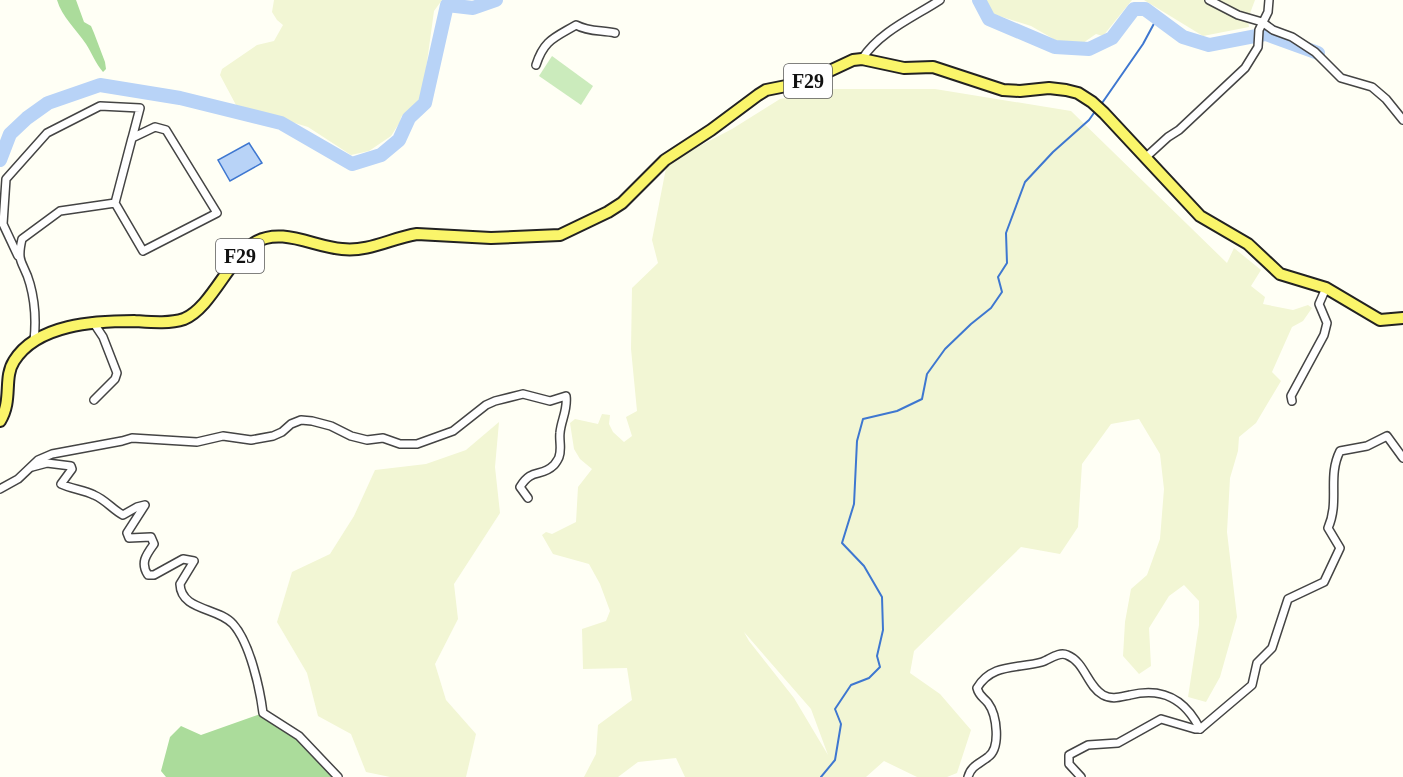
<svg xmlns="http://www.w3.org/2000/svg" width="1403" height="777" font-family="Georgia,serif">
<rect width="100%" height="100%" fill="#fffff5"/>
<g fill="#f2f6d4" fill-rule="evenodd">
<path d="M 274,0 L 442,0 L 434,11 L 423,91 L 418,101 L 401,117 L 400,122 L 391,136 L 369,151 L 351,155 L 308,127 L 236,105 L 220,75 L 222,69 L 257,45 L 274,41 L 283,25 L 277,20 L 272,12 Z"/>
<path d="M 984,0 L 1132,0 L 1103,36 L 1096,34 L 1083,43 L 1059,42 L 1031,26 L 990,13 Z"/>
<path d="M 1144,0 L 1208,0 L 1248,21 L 1249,27 L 1203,36 Z"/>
<path d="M 1215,0 L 1255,0 L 1249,16 Z"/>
<path d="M 835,89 L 935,89 L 1071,111 L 1227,263 L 1234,248 L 1261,270 L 1251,286 L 1265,297 L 1263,304 L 1293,310 L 1308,305 L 1312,308 L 1303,321 L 1292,327 L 1272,372 L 1281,381 L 1256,423 L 1239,437 L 1238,451 L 1230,478 L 1227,532 L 1237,617 L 1220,677 L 1206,702 L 1188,697 L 1199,625 L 1199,601 L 1184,585 L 1169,596 L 1149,628 L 1151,666 L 1139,674 L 1123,656 L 1125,622 L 1131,589 L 1147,575 L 1160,539 L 1164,489 L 1160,454 L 1139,419 L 1111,424 L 1082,464 L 1078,527 L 1060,554 L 1021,547 L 914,651 L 910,673 L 940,694 L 971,730 L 957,773 L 947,777 L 917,777 L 884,761 L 866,777 L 685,777 L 676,758 L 638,762 L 618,777 L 584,777 L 596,754 L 598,725 L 632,700 L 627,668 L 583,669 L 582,629 L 606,621 L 610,611 L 600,584 L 589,564 L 553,554 L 542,535 L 546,532 L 552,534 L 576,522 L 578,487 L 592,469 L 580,459 L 574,449 L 570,423 L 575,419 L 598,424 L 602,414 L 610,415 L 609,424 L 613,432 L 624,442 L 632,436 L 626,417 L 637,411 L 631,349 L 632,288 L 658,263 L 652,240 L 667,163 L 732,129 L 780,99 ZM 744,632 L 811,709 L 828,755 L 794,698 L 749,641 Z"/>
<path d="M 499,422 L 495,467 L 500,513 L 454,584 L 458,619 L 435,664 L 446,700 L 476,734 L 466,777 L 390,777 L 366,772 L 351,734 L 318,716 L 307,673 L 277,622 L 292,572 L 330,554 L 354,516 L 375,470 L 426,464 L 466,450 Z"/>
</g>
<path fill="#cbebbc" d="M 552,56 L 593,86 L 581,105 L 539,76 Z"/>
<g fill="#abdc9b">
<path d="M 57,0 L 76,0 L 84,22 L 91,26 L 94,33 L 105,62 L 106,69 L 103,72 C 95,63 92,53 86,44 C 76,29 62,17 57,0 Z"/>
<path d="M 263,713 L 299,736 L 338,777 L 166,777 L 161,771 L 170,737 L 181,726 L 201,735 Z"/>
</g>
<path fill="#b8d3f7" stroke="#3e77d0" stroke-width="1.5" d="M 249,143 L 262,163 L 230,181 L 218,160 Z"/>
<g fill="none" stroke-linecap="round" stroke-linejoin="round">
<g stroke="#3e77d0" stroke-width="2">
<path d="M 1100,106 L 1143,44 L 1157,18"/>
<path d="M 821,777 L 835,760 L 841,724 L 835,709 L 851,685 L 869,678 L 880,667 L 877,656 L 883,630 L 882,597 L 864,566 L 842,543 L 854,504 L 857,441 L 863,419 L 897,411 L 922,399 L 927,374 L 945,349 L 971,324 L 991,308 L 1002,292 L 998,277 L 1007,263 L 1006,233 L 1025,182 L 1053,152 L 1089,120 L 1096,110"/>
</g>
<g stroke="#b8d3f7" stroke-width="14">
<path d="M 979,0 L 989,19 L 1055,47 L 1089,49 L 1112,38 L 1134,9 L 1145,9 L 1183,37 L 1209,45 L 1266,34 L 1318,53"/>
<path d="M 0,160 L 10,134 L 27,118 L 48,103 L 100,85 L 180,98 L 281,123 L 352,164 L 381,155 L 399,140 L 409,118 L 425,103 L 447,5 L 473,8 L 496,0"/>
</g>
<defs>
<g id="street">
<path d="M 1209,0 L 1238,15 L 1262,22 L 1273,30 L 1292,37 L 1315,52 L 1341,78 L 1372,87 L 1386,99 L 1403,120"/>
<path d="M 862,59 C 879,32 914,17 940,0"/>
<path d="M 536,65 C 544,40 554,38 576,25 C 589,32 601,30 615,33"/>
<path d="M 1145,158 L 1168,137 L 1179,130 L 1245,68 L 1258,47 L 1259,30 L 1268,12 L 1269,0"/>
<path d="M 18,256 L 3,224 L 6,179 L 47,133 L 100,106 L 140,108 L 115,203 L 132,138 L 155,127 L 166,130 L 217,213 L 143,251 L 115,203 L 60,211 L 22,239 C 16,265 24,261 30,284 C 35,302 36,323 34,341"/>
<path d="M 93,322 L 103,337 L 117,373 L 115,379 L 94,400"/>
<path d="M 1292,401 L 1291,396 L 1324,335 L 1327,323 L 1319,304 L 1326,288"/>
<path d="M 32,467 L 47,463 L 71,466 L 72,469 L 61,484 C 72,489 84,490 94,495 C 106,500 113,510 123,515 L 137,507 L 145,505 L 127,533 L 129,538 L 151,537 L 154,544 C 146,555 140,563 148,575 L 154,575 L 183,559 L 194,561 L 180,584 C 181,611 218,607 233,624 C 250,643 260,689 263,713 L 299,736 L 338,777"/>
<path d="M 0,489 L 18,479 L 38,460 L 52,454 L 122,441 L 132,438 L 197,442 L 223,436 L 251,440 L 273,436 L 282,432 L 291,424 L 301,420 L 312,421 L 331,426 L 351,436 L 367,440 L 383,438 L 400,444 L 417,444 L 453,431 L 486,405 L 495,401 L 523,394 L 550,401 L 566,396 C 568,410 561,420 560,433 C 559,441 562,449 559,457 C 559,458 555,464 554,465 C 541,478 532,467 520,487 L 528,498"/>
<path d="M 968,777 C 971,766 979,764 988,757 C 1001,748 997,715 988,703 C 983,697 979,696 977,688 C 992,663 1017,669 1042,662 C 1049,660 1059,651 1067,655 C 1085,662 1087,686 1103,695 C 1112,700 1120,697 1130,695 C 1163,687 1185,699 1200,729"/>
<path d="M 1081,777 L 1069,764 L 1069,755 L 1088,745 L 1118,743 L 1161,719 L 1195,729 L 1200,729 L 1252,685 L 1257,663 L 1272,648 L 1288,599 L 1324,582 L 1340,548 L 1328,528 C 1340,501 1327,477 1340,451 L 1367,446 L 1387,436 L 1403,458"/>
</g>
<path id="primary" d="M 0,421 C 13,400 3,378 14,361 C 37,324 95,321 134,321 C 150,322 169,324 184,319 C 211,308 228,260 254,243 C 281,226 314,247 342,249 C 370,252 391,238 417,234 L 491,238 L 560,235 L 608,212 L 622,203 L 665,160 L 711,130 L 758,95 L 766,90 L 806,82 L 853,60 L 862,59 L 904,68 L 933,67 L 1003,90 L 1020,91 L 1049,88 L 1066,90 L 1078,93 L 1092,102 L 1104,113 L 1200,216 L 1248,244 L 1280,274 L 1326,288 L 1380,320 L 1403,318"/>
</defs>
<use href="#street" stroke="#444" stroke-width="10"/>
<use href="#primary" stroke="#222" stroke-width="14"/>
<use href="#street" stroke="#fff" stroke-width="7"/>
<use href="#primary" stroke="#faf56a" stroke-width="10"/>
</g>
<g text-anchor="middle" stroke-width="6" stroke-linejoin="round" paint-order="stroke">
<g fill="#fff" stroke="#585858" stroke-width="1.5">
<rect x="784" y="64" width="48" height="34" rx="4.5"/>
<rect x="216" y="239" width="48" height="34" rx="4.5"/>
</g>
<g font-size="20" font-weight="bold" fill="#111">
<text x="808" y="88">F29</text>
<text x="240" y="263">F29</text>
</g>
</g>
</svg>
